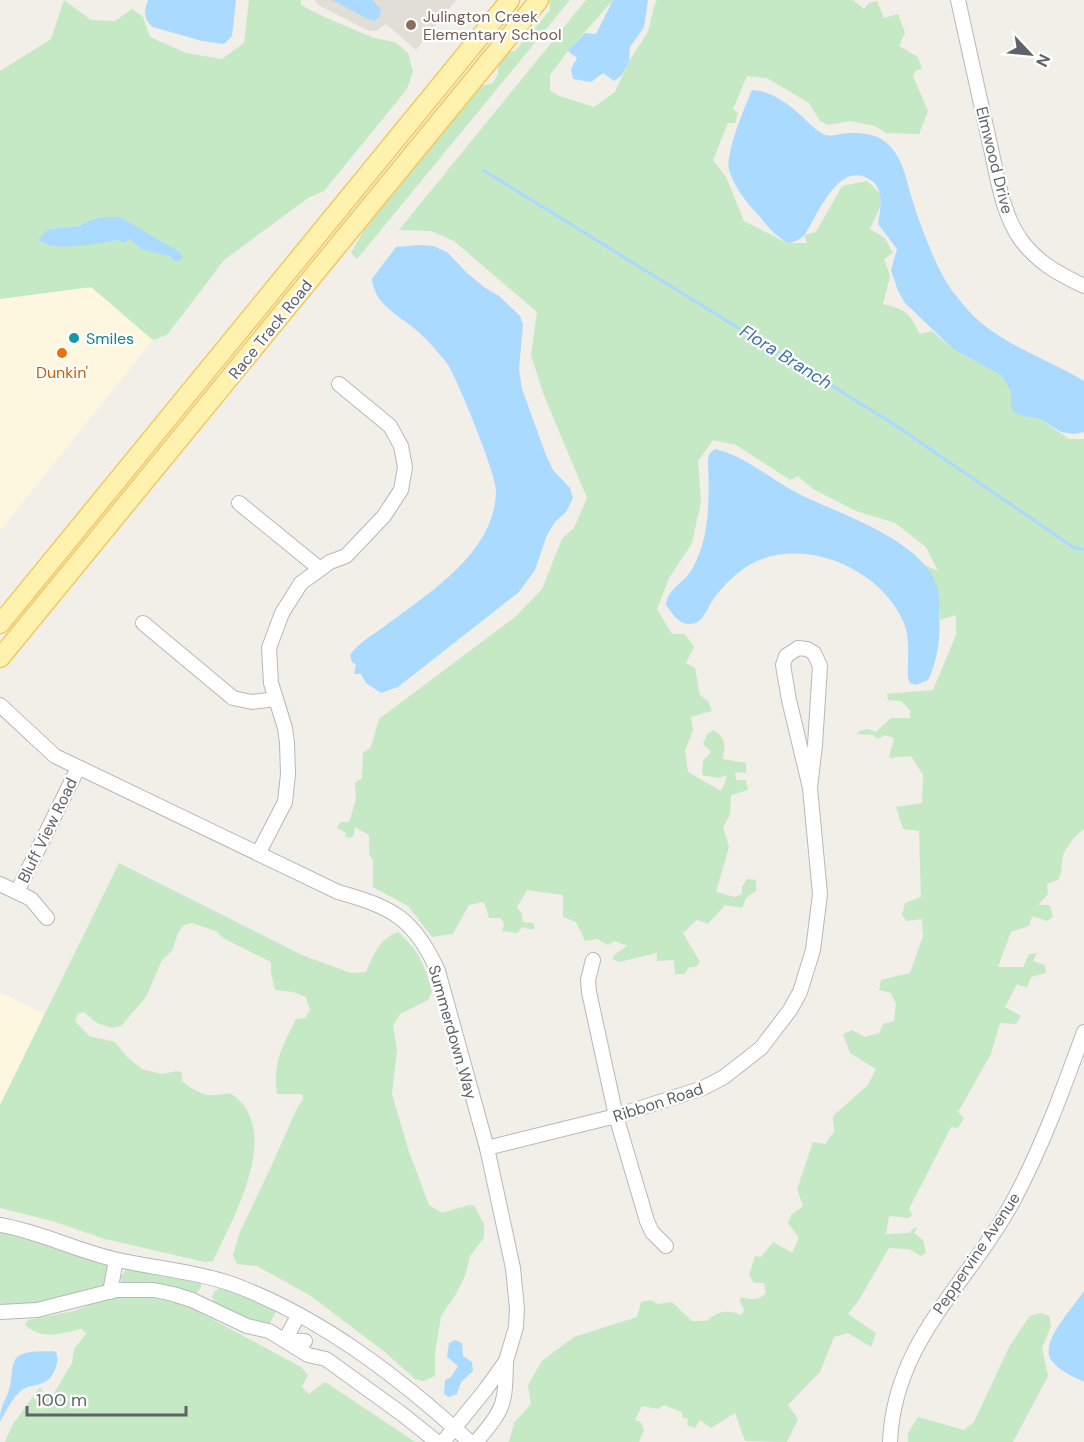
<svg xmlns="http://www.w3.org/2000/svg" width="1084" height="1442" font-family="'DM Sans',sans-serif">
<rect width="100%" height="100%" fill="#f1efe8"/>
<g fill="#fef7e0">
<path d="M 91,287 L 153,340 L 0,531 L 0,299 Z"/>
<path d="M 0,993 L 45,1014 L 0,1105 Z"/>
</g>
<path fill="#e1ded6" d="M 314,0 L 456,0 L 416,50 L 386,24 L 376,31 L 367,30 L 320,6 Z"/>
<g fill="#c5e8c5" fill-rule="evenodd">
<path d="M 64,0 L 91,20 L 115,21 L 132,9 L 143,17 L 150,37 L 186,53 L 222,59 L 244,43 L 249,0 L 301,0 L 301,5 L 322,16 L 374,38 L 395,42 L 408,53 L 413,71 L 407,89 L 324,191 L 308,198 L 224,260 L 167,335 L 153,340 L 91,287 L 0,299 L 0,71 L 51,39 ZM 80,226 L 141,230 L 166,245 L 175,261 L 170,256 L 142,250 L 130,239 L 60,246 L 41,243 L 48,229 Z"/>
<path d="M 549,0 L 570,0 L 357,259 L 351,253 L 377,208 L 478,87 L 493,83 L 498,74 L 498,62 L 506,53 L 515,51 L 550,10 Z"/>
<path d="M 586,0 L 613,0 L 568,51 L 550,75 L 550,90 L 559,96 L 594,107 L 615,92 L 629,61 L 648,32 L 655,3 L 657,0 L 853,0 L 864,9 L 869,3 L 877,1 L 884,18 L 898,14 L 905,33 L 899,46 L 918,57 L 922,69 L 916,70 L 913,76 L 928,111 L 919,134 L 886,133 L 875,126 L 850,121 L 828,125 L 820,121 L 809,103 L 767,78 L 747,76 L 733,109 L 738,113 L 735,123 L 728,123 L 713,160 L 726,177 L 744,221 L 783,241 L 790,243 L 807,243 L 804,235 L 816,232 L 842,186 L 867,181 L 880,193 L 881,205 L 870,229 L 885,238 L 893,253 L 884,259 L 890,276 L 883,304 C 909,311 908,312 920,334 L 932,331 L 953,349 L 1002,376 L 1011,392 L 1012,400 L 1023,416 L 1040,419 L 1069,439 L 1084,439 L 1084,829 C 1077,833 1065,848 1063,856 C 1061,865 1063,871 1058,880 L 1047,884 L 1048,894 L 1038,905 L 1050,905 L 1053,917 L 1047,921 L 1032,916 L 1029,926 L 1011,932 L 998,967 L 1023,967 L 1029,954 L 1037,953 L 1033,961 L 1045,965 L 1046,973 L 1031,977 L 1027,988 L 1017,984 L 1005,1007 L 1021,1016 L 1016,1024 L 1000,1023 L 991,1054 L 958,1112 L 964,1118 L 958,1128 L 951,1127 L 909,1209 L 912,1214 L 909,1218 L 889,1216 L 886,1234 L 908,1233 L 916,1227 L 917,1228 L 914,1233 L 923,1240 L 926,1253 L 921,1256 L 909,1249 L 889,1248 L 859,1300 L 848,1314 L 876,1333 L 871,1347 L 848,1333 L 834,1337 L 820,1372 L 788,1405 L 798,1419 L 787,1442 L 745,1441 L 735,1413 L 711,1428 L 700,1420 L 695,1428 L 687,1425 L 688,1419 L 682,1417 L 682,1412 L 664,1405 L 658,1409 L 642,1406 L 635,1420 L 641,1422 L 644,1430 L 639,1442 L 509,1442 L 514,1423 L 531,1404 L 528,1385 L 542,1361 L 574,1337 L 637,1317 L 641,1302 L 651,1300 L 658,1304 L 672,1302 L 692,1321 L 707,1321 C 717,1311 729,1309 741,1315 L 744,1310 L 740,1301 L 741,1297 C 750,1300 759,1301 766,1293 L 764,1283 L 754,1283 L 749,1275 L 755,1256 L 761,1257 L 773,1242 L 792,1253 L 799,1238 L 788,1223 L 791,1215 L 803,1206 L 797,1189 L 813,1142 L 825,1144 L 834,1132 L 833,1116 L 868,1085 L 876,1069 L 850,1053 L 843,1034 L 852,1030 L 865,1037 L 879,1033 L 883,1024 L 894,1021 L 896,1004 L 891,993 L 879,990 L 881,980 L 910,973 L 923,936 L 922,919 L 907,921 L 902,915 L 905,903 L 921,897 L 919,831 L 903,829 L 896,807 L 922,803 L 923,775 L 911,756 L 889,758 L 894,738 L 885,735 L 877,739 L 873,735 L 857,734 L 859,731 L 867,729 L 876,732 L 891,718 L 910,718 L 910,710 L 901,701 L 888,700 L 887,694 L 933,690 L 956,635 L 956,615 L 940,620 C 938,596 939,583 922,564 L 938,571 L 926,547 L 895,523 L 856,511 L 813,489 L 798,476 L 790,480 L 736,445 L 713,440 L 698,461 L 701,502 L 692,543 L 669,578 L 657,609 L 672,634 L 685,634 L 694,647 L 686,663 L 695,668 L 700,695 L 708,701 L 712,711 L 691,717 L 693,731 L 685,750 L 688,772 L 721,791 L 725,783 L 727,775 L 718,778 L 702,775 L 703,761 L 711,752 L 703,744 L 707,734 L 714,730 C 726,739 725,744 723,759 L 746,763 L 746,773 L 735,772 L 736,780 L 746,780 L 748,790 L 731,795 L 730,815 L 723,827 L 729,847 L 716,892 L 735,897 L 742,894 L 742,887 L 747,879 L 756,880 L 756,891 L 746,898 L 742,908 L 725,905 L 708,924 L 697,920 L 683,933 L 700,962 L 696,967 L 690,967 L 684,974 L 675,974 L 674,960 L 657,961 L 657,953 L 619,962 L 613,959 L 614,955 L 627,946 L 615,941 L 608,945 L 597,939 L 585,941 L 576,922 L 563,917 L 563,895 L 527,890 L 517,907 L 522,914 L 523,922 L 533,923 L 535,927 L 532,930 L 522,927 L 517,933 L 502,931 L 504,925 L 501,918 L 489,918 L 484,902 L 469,905 L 453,934 L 432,937 L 408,906 L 373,887 L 373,860 L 369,854 L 369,835 L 355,827 L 353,837 L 349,838 L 345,836 L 346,833 L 337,828 L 340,822 L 349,822 L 356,800 L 355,783 L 362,778 L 363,753 L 371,747 L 379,719 L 515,617 L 542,589 L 562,539 L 574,528 L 587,498 L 543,393 L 531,355 L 537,312 L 454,241 L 431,231 L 399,230 Z"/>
<path d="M 119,863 L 302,955 L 351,973 L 366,972 C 373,956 380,938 398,932 C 420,952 424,964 432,991 L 428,1000 L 400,1014 L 393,1026 L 397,1050 L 392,1094 L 409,1152 L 429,1205 L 442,1213 L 469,1205 L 474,1206 L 484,1224 L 484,1238 L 470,1256 L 465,1276 L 456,1294 L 441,1316 L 435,1353 L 435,1376 L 423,1381 L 415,1379 L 386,1353 L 311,1296 L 257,1266 L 237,1264 L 233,1255 L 240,1232 L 270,1169 L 298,1106 L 303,1100 L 302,1094 L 277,1094 C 273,1060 282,1048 296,1019 L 305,1018 L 310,1010 L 306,997 L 293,992 L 275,990 L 271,973 L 271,962 L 223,938 L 216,931 L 192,923 L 184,925 L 178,933 L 172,951 L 162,960 L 146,997 L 121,1026 L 112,1028 L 97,1023 L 84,1012 L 78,1014 L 75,1021 L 89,1036 L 115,1042 L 127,1057 L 142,1069 L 162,1074 L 177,1071 L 182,1073 L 182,1081 C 199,1095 209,1098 230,1093 C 285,1128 233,1218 213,1261 L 205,1262 L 105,1239 L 52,1221 L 0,1208 L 0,1105 Z"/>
<path d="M 0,1232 L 33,1237 L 104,1262 L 109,1269 L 105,1286 L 73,1299 L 0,1308 Z"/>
<path d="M 127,1268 L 197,1280 L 201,1283 L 201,1287 L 196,1294 L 190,1295 L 126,1285 L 122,1282 L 120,1278 Z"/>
<path d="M 219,1288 L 225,1289 L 277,1310 L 270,1323 L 254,1323 L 215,1306 L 212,1297 L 214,1292 Z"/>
<path d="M 137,1295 L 186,1305 L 301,1367 L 308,1375 L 302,1387 L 309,1394 L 325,1382 L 415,1442 L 5,1442 L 13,1424 L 40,1387 L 45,1394 L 54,1393 L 72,1363 L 74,1349 L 86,1334 L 82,1329 C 60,1333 44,1341 25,1325 L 28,1320 L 74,1311 L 105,1299 Z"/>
<path d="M 1040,1313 L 1049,1316 L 1051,1326 L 1042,1348 L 1048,1376 L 1013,1442 L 908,1442 L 908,1433 L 918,1417 L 964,1430 L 974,1422 L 1010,1345 L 1030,1316 Z"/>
</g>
<g fill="#aadaff">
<path d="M 148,0 L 236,0 L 232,36 L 224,44 L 202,41 L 153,27 C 143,19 144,11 148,0 Z"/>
<path d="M 332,0 L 372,0 L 381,9 L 380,16 L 375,21 L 370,20 Z"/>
<path d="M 613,0 L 648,0 L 644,27 L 630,47 L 629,61 L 622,75 L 614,81 L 603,73 L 591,82 L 573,79 L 571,69 L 577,58 L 568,51 L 585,33 L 596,34 Z"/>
<path d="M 752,90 C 773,91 791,106 806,120 C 811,125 817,131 823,134 C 830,137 835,135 841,134 C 853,132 871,133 881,139 C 903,152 906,180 913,202 C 921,227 938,274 954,293 C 964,306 975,319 989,329 C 1018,350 1053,362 1084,381 L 1084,432 L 1073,434 L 1061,432 L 1040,419 L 1023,416 L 1014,412 L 1011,406 L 1011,392 L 1002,376 L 953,349 L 905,303 L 898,291 L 891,270 L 897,249 L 878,224 C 880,210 885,191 872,181 C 839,157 818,215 805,234 C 801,239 796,241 790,243 C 777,239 768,226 759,216 C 747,203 734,187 729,170 C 725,154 745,106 752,90 Z"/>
<path d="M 104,217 L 120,217 L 181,253 L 183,257 L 180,261 L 175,261 L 169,256 L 142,250 L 130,239 L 123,243 L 119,240 C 102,243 51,253 39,240 L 42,235 L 48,229 L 80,226 L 91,220 Z"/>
<path d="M 420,245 L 433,246 L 447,252 L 466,272 L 484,287 L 499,296 L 520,316 L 523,325 L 519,369 L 522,389 L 546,455 L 553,470 L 570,488 L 573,498 L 566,512 L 555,522 L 547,535 L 535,570 L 519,592 L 398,687 L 381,693 L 366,683 L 361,674 L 354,674 L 356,665 L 352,662 L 350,655 C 359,642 373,635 385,626 C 430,592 496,552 496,490 C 496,474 456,375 446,362 C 437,351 426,338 415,329 C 397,314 374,304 372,279 L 396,247 Z"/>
<path d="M 715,449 C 746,456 771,480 799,494 C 839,514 927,541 938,590 C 940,599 939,609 939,617 C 941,636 937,663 928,680 L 916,685 L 910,683 L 908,678 C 907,660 911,641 904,623 C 882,569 804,535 751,564 C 737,572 723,586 714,598 C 709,605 705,616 699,621 C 696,623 693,624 690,624 C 679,625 672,613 666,605 C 668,587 684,584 692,569 C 711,537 709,495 708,459 L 710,453 Z"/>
<path d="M 1084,1291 L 1084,1382 C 1074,1377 1059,1371 1052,1361 C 1038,1343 1074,1307 1084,1291 Z"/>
<path d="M 455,1340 L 462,1343 L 463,1356 L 472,1362 L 473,1371 L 461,1382 L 457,1394 L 449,1397 L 444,1394 L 445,1380 L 451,1377 L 458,1366 L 447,1357 L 449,1343 Z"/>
<path d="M 53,1351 L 56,1352 C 60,1362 54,1377 45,1382 C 38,1386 28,1385 22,1390 C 12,1397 6,1412 0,1422 C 0,1404 6,1402 10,1386 C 12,1378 11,1370 14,1362 C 19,1349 41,1352 53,1351 Z"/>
</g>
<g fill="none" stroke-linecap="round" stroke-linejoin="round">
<path stroke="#aadaff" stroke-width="3" d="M 483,170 L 892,423 L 1073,547 L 1084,550"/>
<defs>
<g id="minor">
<path d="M 958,0 C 968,47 979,93 989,140 C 997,173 1001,212 1021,240 C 1038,263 1059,274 1084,286"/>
<path d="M 239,503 L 320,569"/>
<path d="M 143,623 L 233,698 L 252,702 L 276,699"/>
<path d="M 0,705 L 55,756 L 338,892 C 392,907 414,918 438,971 L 487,1148 L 513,1268 L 517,1309 L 516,1327 L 506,1361 L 486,1389 L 443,1442"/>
<path d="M 258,854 L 285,802 L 288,774 L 287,743 L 285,728 L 271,683 L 269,648 L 282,613 L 301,583 L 330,562 L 346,556 L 384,516 L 401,490 L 405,467 L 401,446 L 390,426 L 339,384"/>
<path d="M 0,884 L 31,899 L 47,918"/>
<path d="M 17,892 L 78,768"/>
<path d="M 593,960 L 588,980 L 589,992 L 616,1116 L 647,1221 L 652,1232 L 666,1246"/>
<path d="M 487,1148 L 616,1116 L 703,1088 L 724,1077 L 761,1048 L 790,1010 L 800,992 L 813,950 L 820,894 L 810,788 L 789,700 L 783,665 L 786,656 L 798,648 L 807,649 L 814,653 L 820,666 L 815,745 L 810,788"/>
<path d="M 0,1225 C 41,1232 77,1251 118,1260 C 154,1268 193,1271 229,1283 C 319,1315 400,1378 470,1442"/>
<path d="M 110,1292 L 116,1260"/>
<path d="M 0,1312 L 37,1310 L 116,1290 L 154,1290 L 173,1294 L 192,1300 L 247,1326 L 269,1331 L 308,1355 L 326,1359 L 402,1414 L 437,1442"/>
<path d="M 298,1316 L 285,1340 L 305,1341"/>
<path d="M 476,1442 C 505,1408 505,1405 506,1361"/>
<path d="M 890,1442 C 894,1342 966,1286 1011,1205 C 1041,1150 1063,1090 1084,1032"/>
</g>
<g id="major">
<path d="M 0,624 L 510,0"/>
<path d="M 0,658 L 539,0"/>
</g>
</defs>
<use href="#minor" stroke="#b5b8bc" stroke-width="16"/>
<use href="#major" stroke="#f2c960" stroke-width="21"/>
<use href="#minor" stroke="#fff" stroke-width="14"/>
<use href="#major" stroke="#fff2af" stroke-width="18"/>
</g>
<circle fill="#8d6e63" stroke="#fff" stroke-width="2" cx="411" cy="25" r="6"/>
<circle fill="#0f9aa8" stroke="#fff" stroke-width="2" cx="74" cy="338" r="6"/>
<circle fill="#e8710a" stroke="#fff" stroke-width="2" cx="62" cy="353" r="6"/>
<g text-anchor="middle" stroke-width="4.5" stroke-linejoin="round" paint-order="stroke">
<g font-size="16" fill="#785e54" stroke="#fff" text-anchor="start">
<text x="423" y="22">Julington Creek<tspan x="423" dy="18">Elementary School</tspan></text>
</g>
<g font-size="16" fill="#5f6368" stroke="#fff">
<text transform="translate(995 160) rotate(76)" y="6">Elmwood Drive</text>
<text transform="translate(270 329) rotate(-51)" y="6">Race Track Road</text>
<text transform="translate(47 830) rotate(-64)" y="6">Bluff View Road</text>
<text transform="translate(453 1032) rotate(74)" y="6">Summerdown Way</text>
<text transform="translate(658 1102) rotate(-18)" y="6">Ribbon Road</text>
<text transform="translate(976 1253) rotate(-56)" y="6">Peppervine Avenue</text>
</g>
<g font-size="16" fill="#0d838f" stroke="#fff" text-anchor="start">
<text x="86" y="344">Smiles</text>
</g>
<g font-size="16" fill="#c56008" stroke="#fff">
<text x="62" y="378">Dunkin'</text>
</g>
<g font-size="18" font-style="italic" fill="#4174aa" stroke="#fff">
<text transform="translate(786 357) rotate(32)" y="6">Flora Branch</text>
</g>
</g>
<g transform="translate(1030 54) rotate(116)" stroke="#ffffff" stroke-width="4.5" paint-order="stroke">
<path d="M0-4.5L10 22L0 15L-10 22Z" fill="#5f6368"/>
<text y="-9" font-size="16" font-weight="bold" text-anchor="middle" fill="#5f6368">N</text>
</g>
<path d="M27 1406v9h159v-9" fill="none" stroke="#5f6368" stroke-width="3"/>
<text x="36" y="1406" font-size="18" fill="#5f6368" stroke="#ffffff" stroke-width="4.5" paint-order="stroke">100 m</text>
</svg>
